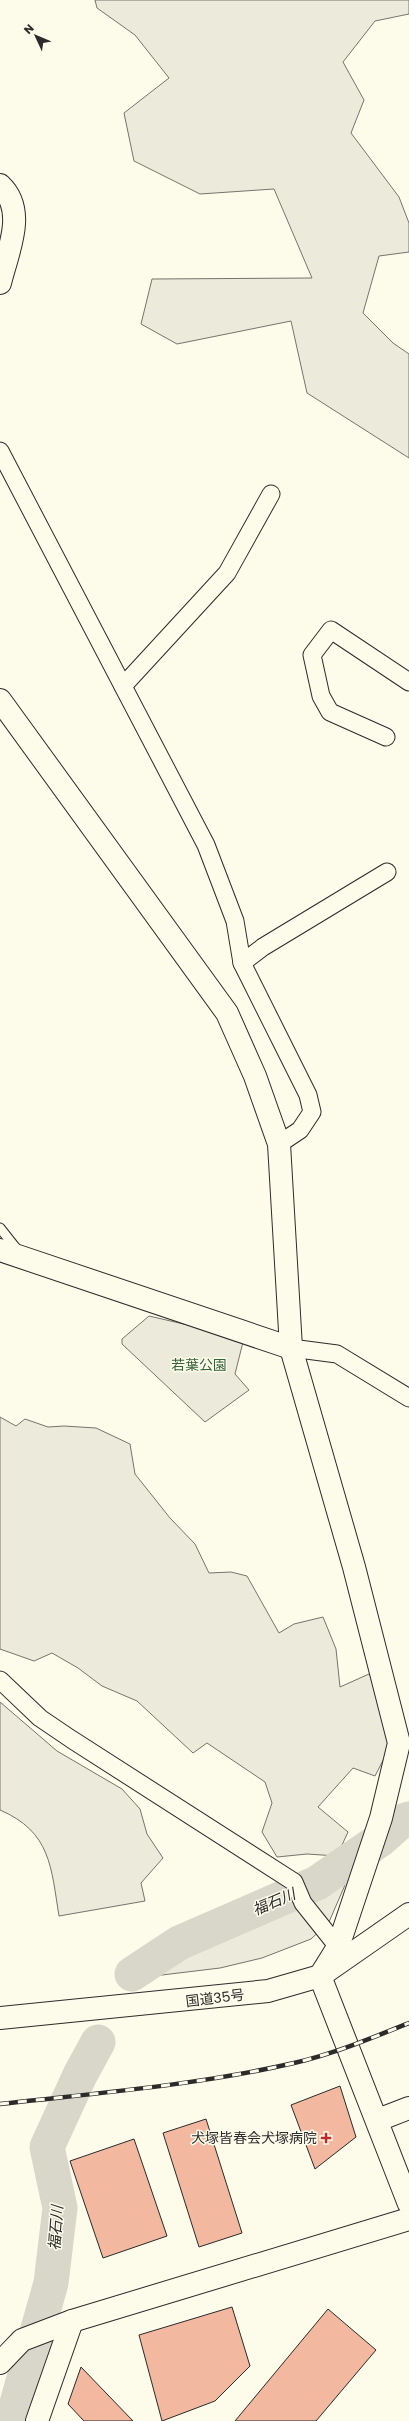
<svg xmlns="http://www.w3.org/2000/svg" width="409" height="2421" font-family="Poppins,'Noto Sans JP',sans-serif">
<rect width="100%" height="100%" fill="#fdfbea"/>
<g fill="#ecebdb" stroke="#74746e">
<path d="M 95,0 L 409,0 L 409,14 L 375,21 L 343,62 L 364,100 L 351,133 L 399,197 L 409,223 L 409,252 L 379,256 L 363,313 L 393,343 L 409,354 L 409,458 L 307,393 L 291,321 L 177,344 L 141,324 L 152,279 L 312,278 L 274,189 L 200,194 L 134,161 L 124,113 L 169,78 L 135,35 L 97,8 Z"/>
<path d="M 149,1316 L 244,1338 L 235,1374 L 249,1390 L 205,1422 L 122,1344 L 122,1339 Z"/>
<path d="M 0,1417 L 16,1426 L 25,1419 L 48,1427 L 64,1426 L 96,1428 L 130,1444 L 135,1474 L 170,1518 L 195,1544 L 209,1573 L 231,1572 L 247,1576 L 279,1633 L 294,1624 L 323,1617 L 336,1649 L 340,1687 L 369,1674 L 380,1692 L 392,1743 L 375,1776 L 353,1768 L 318,1807 L 348,1832 L 337,1856 L 307,1854 L 277,1857 L 262,1832 L 272,1803 L 265,1782 L 207,1743 L 193,1753 L 137,1701 L 102,1686 L 78,1668 L 52,1653 L 34,1661 L 0,1649 Z"/>
<path d="M 0,1702 L 57,1751 L 122,1789 L 140,1809 L 147,1834 L 163,1858 L 141,1883 L 145,1901 L 59,1916 C 51,1867 51,1832 0,1810 Z"/>
<path d="M 343,1878 L 345,1885 L 329,1922 L 311,1939 L 262,1958 L 220,1968 L 137,1978 L 138,1969 Z"/>
</g>
<g fill="none" stroke-linecap="round" stroke-linejoin="round">
<g stroke="#d8d7c9" stroke-width="35">
<path d="M 132,1974 L 179,1943 L 317,1883 L 381,1839 L 400,1822 L 409,1819"/>
<path d="M 12,2421 L 51,2283 L 60,2208 L 47,2147 L 80,2075 L 98,2042"/>
</g>
</g>
<g fill="#f2b8a0" stroke="#2b2b2b">
<path d="M 340,2086 L 356,2137 L 315,2169 L 291,2105 Z"/>
<path d="M 206,2119 L 242,2233 L 199,2247 L 163,2133 Z"/>
<path d="M 134,2139 L 167,2236 L 103,2258 L 70,2161 Z"/>
<path d="M 232,2307 L 250,2366 L 215,2401 L 162,2421 L 139,2335 Z"/>
<path d="M 328,2309 L 376,2350 L 316,2421 L 235,2421 Z"/>
<path d="M 81,2367 L 133,2421 L 84,2421 L 68,2404 Z"/>
</g>
<g fill="none" stroke-linecap="round" stroke-linejoin="round">
<defs>
<path id="service" d="M 0,1228 L 19,1252"/>
<g id="minor">
<path d="M 0,451 L 206,845 L 235,921 L 242,963 L 308,1095 L 312,1112 L 300,1130 L 279,1144"/>
<path d="M 123,686 L 227,573 L 271,494"/>
<path d="M 386,737 L 330,712 L 321,696 L 312,655 L 331,630 L 409,682"/>
<path d="M 242,963 L 263,947 L 387,872"/>
<path d="M 291,1348 L 337,1354 L 409,1398"/>
<path d="M 0,1680 L 40,1718 L 71,1739 L 294,1882 L 303,1903 L 338,1947"/>
</g>
<g id="tertiary">
<path d="M 0,185 C 28,211 7,253 0,283"/>
<path d="M 0,700 L 227,1013 L 255,1076 L 279,1144 L 291,1348 L 354,1567 L 399,1743 L 381,1818 L 338,1947 L 320,1976 L 409,2204"/>
<path d="M 0,1250 L 291,1348"/>
<path d="M 378,2120 L 409,2108"/>
<path d="M 0,2363 L 22,2340 L 72,2321 L 409,2219"/>
<path d="M 37,2421 L 72,2321"/>
</g>
<path id="trunk" d="M 0,2018 L 268,1991 L 320,1976 L 409,1914"/>
</defs>
<use href="#service" stroke="#2b2b2b" stroke-width="11"/>
<use href="#minor" stroke="#2b2b2b" stroke-width="19"/>
<use href="#tertiary" stroke="#2b2b2b" stroke-width="24"/>
<use href="#trunk" stroke="#2b2b2b" stroke-width="24"/>
<use href="#service" stroke="#fdfbea" stroke-width="9"/>
<use href="#minor" stroke="#fdfbea" stroke-width="17"/>
<use href="#tertiary" stroke="#fdfbea" stroke-width="22"/>
<use href="#trunk" stroke="#fdfbea" stroke-width="22"/>
<defs>
<path id="rail" d="M 0,2104 C 98,2093 198,2085 294,2063 C 333,2054 372,2038 409,2023"/>
</defs>
<use href="#rail" stroke="#2b2b2b" stroke-width="4.5"/>
<use href="#rail" stroke="#fdfbea" stroke-width="3" stroke-dasharray="9" stroke-linecap="butt"/>
</g>
<path fill="#c62828" stroke="#fdfbea" stroke-width="1.5" d="M324 2132h4v4h4v4h-4v4h-4v-4h-4v-4h4z"/>
<g text-anchor="middle" stroke-width="3" stroke-linejoin="round" paint-order="stroke">
<g font-size="14" fill="#34623c" stroke="#fdfbea">
<text x="199" y="1370">若葉公園</text>
</g>
<g font-size="14" fill="#2b2b2b" stroke="#fdfbea">
<text transform="translate(215 1998) rotate(-7)" y="5">国道35号</text>
</g>
<g font-size="14" fill="#2b2b2b" stroke="#fdfbea" text-anchor="end">
<text x="317" y="2143">犬塚皆春会犬塚病院</text>
</g>
<g font-size="15" font-style="italic" fill="#2b2b2b" stroke="#fdfbea">
<text transform="translate(274 1902) rotate(-23)" y="5">福石川</text>
<text transform="translate(56 2228) rotate(-86)" y="5">福石川</text>
</g>
</g>
<g transform="translate(36 36) rotate(314)" stroke="#fdfbea" stroke-width="3" paint-order="stroke">
<path d="M0-3L7 15L0 10L-7 15Z" fill="#2b2b2b"/>
<text y="-6" font-size="11" font-weight="bold" text-anchor="middle" fill="#2b2b2b">N</text>
</g>
</svg>
